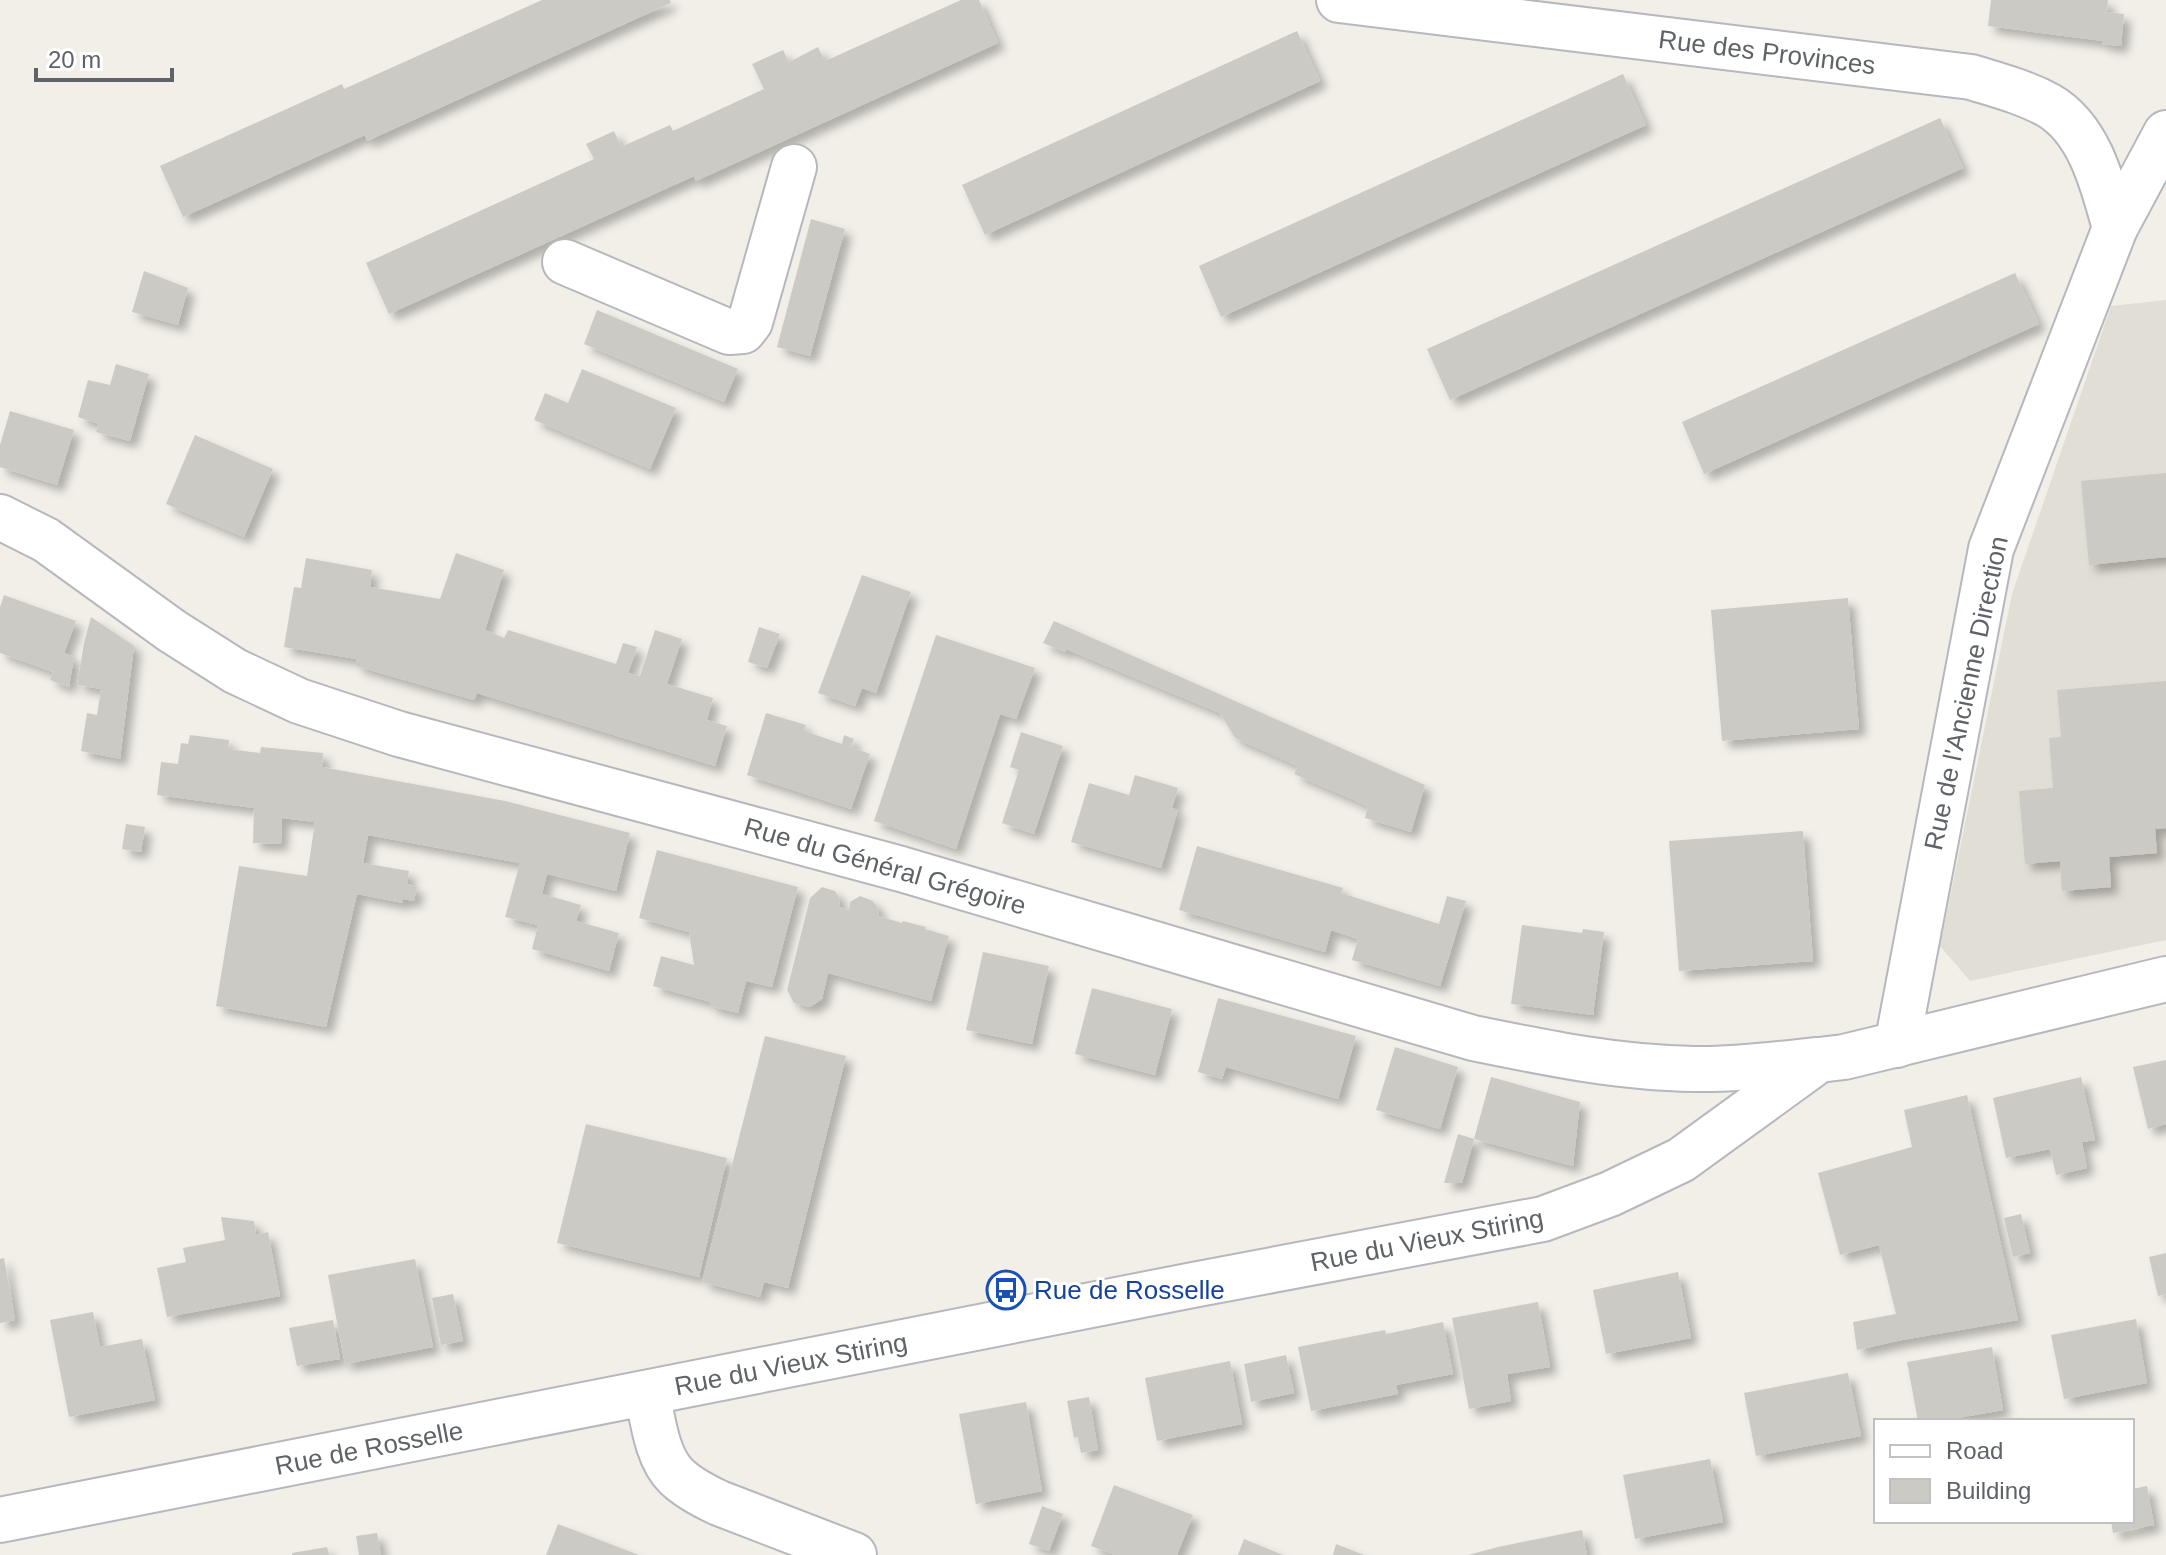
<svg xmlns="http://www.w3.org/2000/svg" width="2166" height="1555" font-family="Arial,sans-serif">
<defs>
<filter id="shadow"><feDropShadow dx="7" dy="7" stdDeviation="4" flood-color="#0004"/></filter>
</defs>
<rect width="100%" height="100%" fill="#f1efe8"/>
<path fill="#e1ded6" d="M 2166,300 L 2166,940 L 1970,981 L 1940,946 L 2012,594 L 2111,306 Z"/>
<g fill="#cccac5" filter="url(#shadow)">
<path d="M 542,0 L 670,0 L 671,3 L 367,141 L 365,135 L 183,217 L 160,166 L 342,84 L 344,89 Z"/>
<path d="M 961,0 L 979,0 L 998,43 L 696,181 L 694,176 L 389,314 L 366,263 L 594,159 L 586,144 L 614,131 L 621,147 L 670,125 L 673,131 L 764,89 L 752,64 L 783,50 L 789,62 L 818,47 L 825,61 Z"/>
<path d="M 1991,0 L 2108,0 L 2107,12 L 2124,14 L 2121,46 L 2102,44 L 2103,41 L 1988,26 Z"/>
<path d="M 1297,31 L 1320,81 L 985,235 L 962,185 Z"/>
<path d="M 1623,74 L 1646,125 L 1221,317 L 1199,266 Z"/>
<path d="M 1940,118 L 1963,168 L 1450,400 L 1427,349 Z"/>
<path d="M 811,219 L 845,229 L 810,356 L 777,347 Z"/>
<path d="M 144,271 L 188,288 L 178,325 L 132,312 Z"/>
<path d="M 2015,273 L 2039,324 L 1704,474 L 1682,422 Z"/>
<path d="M 597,310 L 738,369 L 724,402 L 584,344 Z"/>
<path d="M 116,364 L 149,374 L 130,441 L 96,432 L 99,424 L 78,417 L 88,380 L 110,385 Z"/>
<path d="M 582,369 L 676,408 L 650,469 L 534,420 L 545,393 L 568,403 Z"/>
<path d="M 10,411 L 74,430 L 57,485 L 0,467 L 0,445 Z"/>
<path d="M 195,435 L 273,469 L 244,537 L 166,504 Z"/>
<path d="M 2166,473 L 2166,557 L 2089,565 L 2081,481 Z"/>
<path d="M 456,553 L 504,570 L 485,630 L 504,638 L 508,630 L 616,664 L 623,643 L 637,647 L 628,673 L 640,676 L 655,630 L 682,639 L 667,684 L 713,698 L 707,720 L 727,726 L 715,766 L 477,693 L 474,700 L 356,666 L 357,659 L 284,647 L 294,587 L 301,588 L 306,558 L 372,570 L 370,587 L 440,599 Z"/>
<path d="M 862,575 L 911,592 L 876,693 L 862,688 L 855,706 L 818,693 Z"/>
<path d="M 4,595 L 76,621 L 64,653 L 74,657 L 69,687 L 50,680 L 53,672 L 0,653 L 0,607 Z"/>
<path d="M 1848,598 L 1859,729 L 1722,741 L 1711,610 Z"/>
<path d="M 91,617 L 134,646 L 120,759 L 81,751 L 87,713 L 97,715 L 101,689 L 77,685 L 84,643 Z"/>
<path d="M 1054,621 L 1425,785 L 1411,832 L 1365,818 L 1368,806 L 1294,774 L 1298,766 L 1235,738 L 1220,713 L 1066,649 L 1065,652 L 1043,643 Z"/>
<path d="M 759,627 L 780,634 L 767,668 L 748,662 Z"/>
<path d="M 936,635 L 1035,668 L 1016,719 L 1000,714 L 956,849 L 874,821 Z"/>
<path d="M 2166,681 L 2166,828 L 2155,829 L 2157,853 L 2109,857 L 2111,887 L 2062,891 L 2060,861 L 2025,864 L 2019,791 L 2053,788 L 2049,738 L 2061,737 L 2057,690 Z"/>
<path d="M 766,713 L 806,725 L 804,731 L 842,744 L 844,735 L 854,739 L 851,747 L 870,754 L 851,809 L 747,775 Z"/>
<path d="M 1021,732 L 1063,746 L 1034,834 L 1002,823 L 1019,770 L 1010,767 Z"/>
<path d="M 190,735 L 229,740 L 228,749 L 260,753 L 261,747 L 323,753 L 322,767 L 505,801 L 630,833 L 616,891 L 547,874 L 542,894 L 581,905 L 576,921 L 619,933 L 609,971 L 532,949 L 538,925 L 505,917 L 520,863 L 368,835 L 363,863 L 409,871 L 407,884 L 417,887 L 414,901 L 403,899 L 403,903 L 357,894 L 326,1027 L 216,1006 L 239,866 L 307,876 L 315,822 L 282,818 L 281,844 L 253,843 L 254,808 L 157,795 L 161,762 L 178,764 L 181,743 L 188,744 Z"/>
<path d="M 1135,775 L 1178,788 L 1172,808 L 1178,810 L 1161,868 L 1071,842 L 1089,783 L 1129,795 Z"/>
<path d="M 126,824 L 145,827 L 141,852 L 122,849 Z"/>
<path d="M 1803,831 L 1813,961 L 1679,971 L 1669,841 Z"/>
<path d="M 1197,846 L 1343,888 L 1341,893 L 1439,924 L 1447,896 L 1466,901 L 1440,986 L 1352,960 L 1358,939 L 1331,930 L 1325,952 L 1179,910 Z"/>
<path d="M 657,850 L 798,887 L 772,987 L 746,981 L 738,1013 L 710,1006 L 711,1002 L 653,986 L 661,956 L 694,965 L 689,932 L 639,918 Z"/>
<path d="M 822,887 L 835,891 L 840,899 L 839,907 L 849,910 L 850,902 L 860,896 L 873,901 L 879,910 L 878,916 L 902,923 L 903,921 L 926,927 L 925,929 L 949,936 L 931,1001 L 828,973 L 822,999 L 810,1007 L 794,1003 L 787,990 L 810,898 Z"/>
<path d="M 1522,925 L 1582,933 L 1583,929 L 1604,932 L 1593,1015 L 1511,1004 Z"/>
<path d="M 983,952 L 1049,966 L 1032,1044 L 966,1030 Z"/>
<path d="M 1092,988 L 1172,1009 L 1155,1075 L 1075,1054 Z"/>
<path d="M 1218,998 L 1356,1036 L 1338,1099 L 1226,1067 L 1222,1079 L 1198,1072 Z"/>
<path d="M 765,1036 L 846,1056 L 788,1288 L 764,1282 L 760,1297 L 702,1282 Z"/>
<path d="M 1395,1047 L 1458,1067 L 1440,1129 L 1376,1110 Z"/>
<path d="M 2166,1060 L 2166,1124 L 2148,1129 L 2133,1067 Z"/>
<path d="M 1491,1077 L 1580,1102 L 1573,1166 L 1474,1139 Z"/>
<path d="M 2081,1077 L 2095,1140 L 2082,1142 L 2087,1168 L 2056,1175 L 2050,1149 L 2006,1158 L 1993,1098 Z"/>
<path d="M 1967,1095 L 2018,1320 L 1902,1340 L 1857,1350 L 1853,1322 L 1896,1314 L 1879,1245 L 1840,1255 L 1818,1173 L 1912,1147 L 1904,1110 Z"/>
<path d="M 586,1124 L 727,1158 L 699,1277 L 557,1243 Z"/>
<path d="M 1458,1134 L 1474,1139 L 1462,1183 L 1444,1183 Z"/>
<path d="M 2021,1214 L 2030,1253 L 2013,1257 L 2004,1218 Z"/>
<path d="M 221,1217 L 254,1221 L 256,1235 L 268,1232 L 280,1296 L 167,1317 L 157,1268 L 186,1262 L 183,1248 L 225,1240 Z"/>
<path d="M 2166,1253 L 2166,1294 L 2158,1296 L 2149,1257 Z"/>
<path d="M 4,1258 L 15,1320 L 0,1323 L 0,1259 Z"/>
<path d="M 415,1259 L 433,1347 L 345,1364 L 328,1275 Z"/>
<path d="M 1678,1272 L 1691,1338 L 1606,1354 L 1593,1290 Z"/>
<path d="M 453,1294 L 463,1341 L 441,1345 L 432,1298 Z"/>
<path d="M 1538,1302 L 1550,1367 L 1507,1374 L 1511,1401 L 1469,1409 L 1452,1318 Z"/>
<path d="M 93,1312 L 100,1347 L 142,1339 L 155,1400 L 69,1417 L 50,1320 Z"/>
<path d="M 2136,1319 L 2147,1383 L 2064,1399 L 2051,1335 Z"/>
<path d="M 333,1320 L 340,1359 L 297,1366 L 289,1328 Z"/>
<path d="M 1443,1322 L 1453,1374 L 1396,1385 L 1398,1394 L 1311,1411 L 1298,1347 L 1385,1330 L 1386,1334 Z"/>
<path d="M 1992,1347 L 2003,1410 L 1941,1421 L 1918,1421 L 1907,1362 Z"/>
<path d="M 1286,1355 L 1294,1393 L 1251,1402 L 1244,1364 Z"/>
<path d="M 1230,1361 L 1242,1424 L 1157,1441 L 1145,1378 Z"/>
<path d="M 1848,1373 L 1861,1436 L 1756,1456 L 1744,1393 Z"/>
<path d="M 1089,1397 L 1098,1450 L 1081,1453 L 1078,1437 L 1074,1438 L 1067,1401 Z"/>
<path d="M 1026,1402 L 1042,1491 L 976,1504 L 959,1414 Z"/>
<path d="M 1710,1459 L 1723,1522 L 1635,1539 L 1623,1475 Z"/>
<path d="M 1114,1485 L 1193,1515 L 1177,1555 L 1115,1555 L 1091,1546 Z"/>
<path d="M 2147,1486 L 2154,1525 L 2113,1533 L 2111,1521 L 2132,1521 L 2132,1489 Z"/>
<path d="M 1042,1506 L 1063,1514 L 1049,1551 L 1029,1544 Z"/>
<path d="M 558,1524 L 639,1555 L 546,1555 Z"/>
<path d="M 1582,1530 L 1587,1555 L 1468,1555 L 1498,1547 Z"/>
<path d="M 377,1533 L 381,1555 L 359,1555 L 356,1536 Z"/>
<path d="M 1244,1539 L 1283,1555 L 1238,1555 Z"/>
<path d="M 1336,1544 L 1364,1555 L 1333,1555 Z"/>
<path d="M 327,1547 L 329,1555 L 292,1555 L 292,1553 Z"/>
</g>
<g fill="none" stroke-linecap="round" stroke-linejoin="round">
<defs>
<g id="minor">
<path d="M 1339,0 L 1971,77 C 1997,85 2024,92 2048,105 C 2090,129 2103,185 2115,228"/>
<path d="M 565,262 L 729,332 L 743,331 L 750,322 L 794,167"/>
<path d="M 0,517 L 46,540 L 172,631 L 235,671 L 299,701 L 399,734 L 901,869 L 1473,1038 C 1546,1053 1619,1068 1694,1069 C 1735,1070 1777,1064 1818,1060"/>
<path d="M 1897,1045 L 1991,549 L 2115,228 L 2166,133"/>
<path d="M 647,1393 C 653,1419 656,1456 676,1476 C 688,1488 704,1496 719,1503 L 854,1555"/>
<path d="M 0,1520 L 1193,1285 L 1543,1219 L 1610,1194 L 1681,1160 L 1819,1060 L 1844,1057 L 2166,979"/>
</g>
</defs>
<use href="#minor" stroke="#b5b8bc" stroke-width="48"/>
<use href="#minor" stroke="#fff" stroke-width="44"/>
</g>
<defs>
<symbol id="bus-ring" viewBox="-11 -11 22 22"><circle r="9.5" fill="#fff" stroke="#1a4fb4" stroke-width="1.5"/><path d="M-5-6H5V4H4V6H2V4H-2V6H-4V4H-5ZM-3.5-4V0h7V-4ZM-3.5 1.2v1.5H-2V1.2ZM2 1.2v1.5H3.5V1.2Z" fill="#1a4fb4"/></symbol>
</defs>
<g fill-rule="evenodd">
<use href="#bus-ring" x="984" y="1268" width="44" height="44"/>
</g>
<g text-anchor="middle" stroke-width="6" stroke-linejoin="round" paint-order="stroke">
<g font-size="26" fill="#5f6368" stroke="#fff">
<text transform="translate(1767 52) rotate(7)" y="9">Rue des Provinces</text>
<text transform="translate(1966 693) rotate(-78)" y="9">Rue de l'Ancienne Direction</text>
<text transform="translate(885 866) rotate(16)" y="9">Rue du Général Grégoire</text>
<text transform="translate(1427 1240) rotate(-11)" y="9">Rue du Vieux Stiring</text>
<text transform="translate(791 1364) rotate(-11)" y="9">Rue du Vieux Stiring</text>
<text transform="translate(369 1448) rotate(-11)" y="9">Rue de Rosselle</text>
</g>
<g font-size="26" fill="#164399" stroke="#fff" text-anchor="start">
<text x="1034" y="1299">Rue de Rosselle</text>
</g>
</g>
<rect x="1874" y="1419" width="260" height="104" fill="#ffffff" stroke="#bfc1c3" stroke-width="2"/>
<rect x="1890" y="1445" width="40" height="12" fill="#ffffff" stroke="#bfc1c3" stroke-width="2"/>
<text x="1946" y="1459" font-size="24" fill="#5f6368">Road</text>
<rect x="1890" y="1479" width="40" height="24" fill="#cccac5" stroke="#bfc1c3" stroke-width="2"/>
<text x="1946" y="1499" font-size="24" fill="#5f6368">Building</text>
<path d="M36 68v12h136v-12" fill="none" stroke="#5f6368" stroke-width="4"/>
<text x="48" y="68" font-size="24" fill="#5f6368" stroke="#ffffff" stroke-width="6" paint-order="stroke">20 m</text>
</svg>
